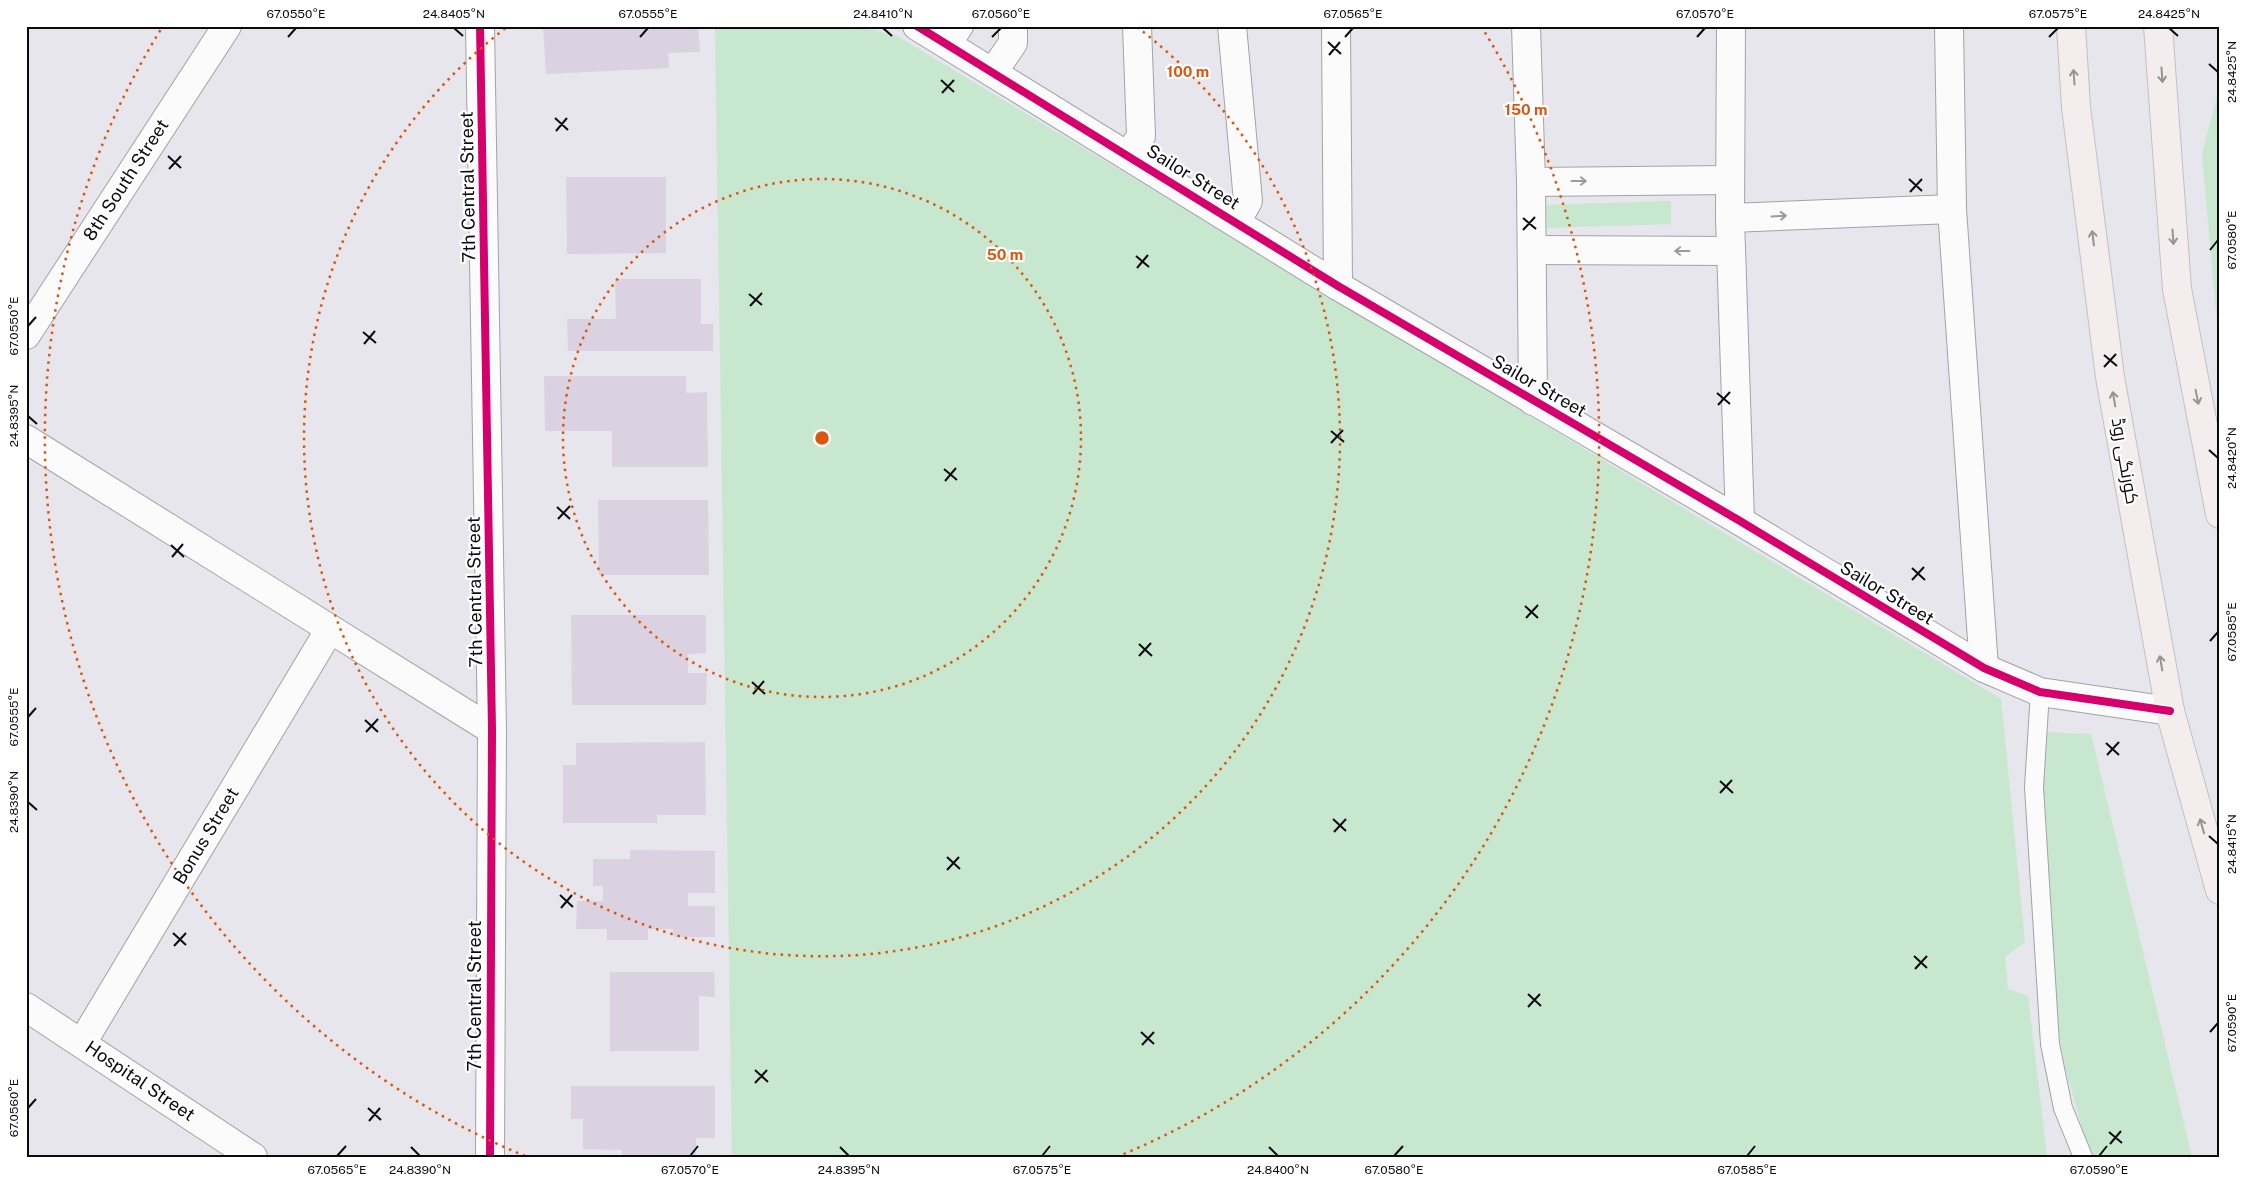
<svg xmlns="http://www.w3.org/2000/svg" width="2246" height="1183" font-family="'Public Sans',Cairo,sans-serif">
<rect width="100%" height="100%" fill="#e6e6ec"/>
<g fill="#c8e7cf">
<path d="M 715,26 L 857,26 L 897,36 L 2001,699 L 2025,942 L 2005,957 L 2008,989 L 2028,996 L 2047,1157 L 732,1157 Z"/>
<path d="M 2220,85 L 2220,357 L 2202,154 Z"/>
<path d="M 1671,201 L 1671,224 L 1547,228 L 1546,205 Z"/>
<path d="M 2044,732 L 2091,734 L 2192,1157 L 2090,1157 L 2065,1067 L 2056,1017 L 2034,752 Z"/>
</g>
<g fill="#dad2e1">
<path d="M 543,26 L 698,26 L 700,52 L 668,53 L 669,68 L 546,74 Z"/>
<path d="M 566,177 L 666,177 L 666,253 L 567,254 Z"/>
<path d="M 615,279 L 701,279 L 701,324 L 713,324 L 713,351 L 568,351 L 567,319 L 616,319 Z"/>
<path d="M 544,376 L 686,376 L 686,393 L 707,392 L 708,467 L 612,467 L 612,431 L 545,431 Z"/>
<path d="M 598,500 L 708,500 L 709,575 L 599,575 Z"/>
<path d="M 571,615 L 706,615 L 706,653 L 688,654 L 688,673 L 707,673 L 706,705 L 572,705 Z"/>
<path d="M 705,742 L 706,815 L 657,815 L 657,823 L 563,823 L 563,765 L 576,765 L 576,743 Z"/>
<path d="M 630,850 L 715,851 L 715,893 L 688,893 L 688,906 L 715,906 L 715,937 L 674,937 L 673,929 L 648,929 L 648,940 L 607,940 L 607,929 L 576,929 L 577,901 L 603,901 L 603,886 L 593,886 L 593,859 L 630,859 Z"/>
<path d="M 610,972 L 714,972 L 715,997 L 699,996 L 699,1051 L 610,1051 Z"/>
<path d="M 571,1086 L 715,1086 L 715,1138 L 696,1138 L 696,1157 L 622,1157 L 622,1150 L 583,1149 L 583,1119 L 571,1119 Z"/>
</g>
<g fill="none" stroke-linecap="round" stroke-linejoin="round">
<defs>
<path id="lane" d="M 2040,692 L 2034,787 L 2050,1044 L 2063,1108 L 2083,1157"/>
<g id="street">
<path d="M 480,26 L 492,730 L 490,1157"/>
<path d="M 1232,26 L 1248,201 L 1236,222"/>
<path d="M 1336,26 L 1338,286"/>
<path d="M 1526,26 L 1531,182 L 1533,401"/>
<path d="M 1731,26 L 1730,218 L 1740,521"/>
<path d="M 947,44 L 959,26"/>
<path d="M 993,72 L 1013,43 L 1013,26"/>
<path d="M 1129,155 L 1141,136 L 1137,26"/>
<path d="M 1531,182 L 1730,180"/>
<path d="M 1730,218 L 1952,209"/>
<path d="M 1532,250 L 1731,251"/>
<path d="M 26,335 L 227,26"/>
<path d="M 26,439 L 492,730"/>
<path d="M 26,1007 L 253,1157"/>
<path d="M 82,1043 L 330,629"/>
</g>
<g id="secondary">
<path d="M 917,26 L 1338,286 L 1740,521 L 1984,668 L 2040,692 L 2170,711"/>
<path d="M 1949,26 L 1952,209 L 1984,668"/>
</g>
<g id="primary">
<path d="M 2071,26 L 2076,107 L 2110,377 L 2170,711 L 2220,890"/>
<path d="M 2158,26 L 2177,289 L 2220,514"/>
</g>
</defs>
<use href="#lane" stroke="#a2a3a7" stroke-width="20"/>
<use href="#street" stroke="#a2a3a7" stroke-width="30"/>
<use href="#secondary" stroke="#a2a3a7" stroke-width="30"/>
<use href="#primary" stroke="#c1c1c3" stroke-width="30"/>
<use href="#lane" stroke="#fbfbfc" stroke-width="18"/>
<use href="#street" stroke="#fbfbfc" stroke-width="28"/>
<use href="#secondary" stroke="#fbfbfc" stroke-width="28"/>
<use href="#primary" stroke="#f3eded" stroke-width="28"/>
<defs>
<g id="cycleway">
<path d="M 480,26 L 492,730 L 490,1157"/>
<path d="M 917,26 L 1338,286 L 1740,521 L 1984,668 L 2040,692 L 2170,711"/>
</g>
</defs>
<use href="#cycleway" stroke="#fff" stroke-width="11"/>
<use href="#cycleway" stroke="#d6006c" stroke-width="8"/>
</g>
<defs><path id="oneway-shaft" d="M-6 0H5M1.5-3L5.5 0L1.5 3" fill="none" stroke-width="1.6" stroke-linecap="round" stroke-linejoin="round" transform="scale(1.25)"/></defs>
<g stroke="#969394">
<use href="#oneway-shaft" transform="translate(2162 75) rotate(86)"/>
<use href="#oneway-shaft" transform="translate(2074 77) rotate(-94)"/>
<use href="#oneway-shaft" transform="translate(2173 237) rotate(86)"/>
<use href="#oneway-shaft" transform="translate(2093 238) rotate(-97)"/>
<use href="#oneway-shaft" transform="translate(2197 397) rotate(79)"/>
<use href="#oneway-shaft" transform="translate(2114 399) rotate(-100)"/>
<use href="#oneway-shaft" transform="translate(2161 663) rotate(-100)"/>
<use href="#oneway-shaft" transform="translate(2202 826) rotate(-106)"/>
</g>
<g stroke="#9b9b9d">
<use href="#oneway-shaft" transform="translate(1579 181)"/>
<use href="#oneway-shaft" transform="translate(1779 216) rotate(-3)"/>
<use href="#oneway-shaft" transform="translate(1682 251) rotate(-180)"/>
</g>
<path fill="none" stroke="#0b0b0f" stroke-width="2" d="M 454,28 L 463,36M 883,28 L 892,36M 2169,28 L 2178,36M 288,37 L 296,28M 640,37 L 648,28M 992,37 L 1001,28M 1345,37 L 1353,28M 1697,37 L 1705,28M 2049,37 L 2058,28M 1328,42 L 1341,54M 1329,55 L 1340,42M 2209,64 L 2218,72M 941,80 L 954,92M 942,93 L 954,80M 555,118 L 568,130M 556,131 L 567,118M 168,156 L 181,168M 169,169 L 181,156M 1909,179 L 1922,191M 1910,192 L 1922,179M 1523,218 L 1536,229M 1523,230 L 1535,217M 2210,250 L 2218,240M 1136,256 L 1149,267M 1137,268 L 1148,255M 749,294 L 762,305M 750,306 L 762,293M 28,326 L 36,317M 363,332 L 376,343M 364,344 L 375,331M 2104,355 L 2117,366M 2104,367 L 2116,354M 1717,393 L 1730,404M 1718,405 L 1730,392M 28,416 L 37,424M 1331,431 L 1344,442M 1331,443 L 1343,430M 2209,450 L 2218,458M 944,469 L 957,480M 945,481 L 956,468M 557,507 L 570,519M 558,519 L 570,506M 171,545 L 184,557M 172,557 L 183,544M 1912,568 L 1925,580M 1912,580 L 1924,567M 1525,606 L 1538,618M 1526,618 L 1538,605M 2210,641 L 2218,632M 1139,644 L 1152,656M 1139,656 L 1151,643M 752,682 L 765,694M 753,694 L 764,681M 28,717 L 36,708M 365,720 L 378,732M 366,732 L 378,719M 2106,743 L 2119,755M 2107,755 L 2119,742M 1720,781 L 1733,793M 1720,793 L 1732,780M 28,802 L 37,810M 1333,819 L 1346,831M 1334,832 L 1346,819M 2209,836 L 2218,844M 947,857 L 960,869M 947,870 L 959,857M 560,895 L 573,907M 561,908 L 572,895M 173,933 L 186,945M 174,946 L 186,933M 1914,956 L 1927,968M 1915,969 L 1927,956M 1528,994 L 1541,1006M 1528,1007 L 1540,994M 1141,1032 L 1154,1044M 2210,1032 L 2218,1023M 1142,1045 L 1154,1032M 755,1070 L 768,1082M 755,1083 L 767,1070M 28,1108 L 36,1099M 368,1108 L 381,1120M 369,1121 L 380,1108M 2109,1132 L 2122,1143M 2110,1144 L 2121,1131M 411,1147 L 420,1156M 840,1147 L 849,1156M 1269,1147 L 1278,1156M 337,1156 L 346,1146M 690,1156 L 698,1146M 1042,1156 L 1050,1146M 1394,1156 L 1403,1146M 1747,1156 L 1755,1146M 2099,1156 L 2107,1146"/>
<g fill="none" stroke="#dd550c" stroke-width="2.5" stroke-dasharray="2.5 5">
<circle cx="822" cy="438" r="259"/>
<path d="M1137 27A518 518 0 1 1 507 27"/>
<path d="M525 1156A777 777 0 0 1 163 26M1481 26A777 777 0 0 1 1119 1156"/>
</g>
<g text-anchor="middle" stroke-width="4.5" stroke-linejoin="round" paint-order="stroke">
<g font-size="18" fill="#0b0b0f" stroke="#fff">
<text transform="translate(1193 177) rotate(32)" y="6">Sailor Street</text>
<text transform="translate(126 180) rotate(-57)" y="6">8th South Street</text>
<text transform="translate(468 187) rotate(-91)" y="6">7th Central Street</text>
<text transform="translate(1539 386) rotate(30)" y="6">Sailor Street</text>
<text transform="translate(2125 461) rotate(80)" y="6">کورنگی روڈ</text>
<text transform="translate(475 592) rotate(-91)" y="6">7th Central Street</text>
<text transform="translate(1887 593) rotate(31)" y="6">Sailor Street</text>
<text transform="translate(206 836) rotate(-59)" y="6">Bonus Street</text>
<text transform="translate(475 996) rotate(-90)" y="6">7th Central Street</text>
<text transform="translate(140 1081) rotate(34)" y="6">Hospital Street</text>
</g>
</g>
<circle cx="822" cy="438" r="8" fill="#dd550c" stroke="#fff" stroke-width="2.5"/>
<g font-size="15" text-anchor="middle" font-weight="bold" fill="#dd550c" stroke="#fff" stroke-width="4.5" stroke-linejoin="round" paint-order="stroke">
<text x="1188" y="77">100 m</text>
<text x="1526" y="115">150 m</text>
<text x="1005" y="260">50 m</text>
</g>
<rect width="2246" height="1183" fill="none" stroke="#ffffff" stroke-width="55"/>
<rect x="28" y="28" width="2190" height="1128" fill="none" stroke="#0b0b0f" stroke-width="2"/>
<g font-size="12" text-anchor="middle" fill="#0b0b0f">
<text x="296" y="18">67.0550°E</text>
<text x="454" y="18">24.8405°N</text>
<text x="648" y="18">67.0555°E</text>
<text x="883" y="18">24.8410°N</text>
<text x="1001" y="18">67.0560°E</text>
<text x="1353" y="18">67.0565°E</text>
<text x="1705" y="18">67.0570°E</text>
<text x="2058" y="18">67.0575°E</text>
<text x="2169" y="18">24.8425°N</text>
<text transform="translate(2232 72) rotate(-90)" y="4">24.8425°N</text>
<text transform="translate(2232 240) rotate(-90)" y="4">67.0580°E</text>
<text transform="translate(14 326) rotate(-90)" y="4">67.0550°E</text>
<text transform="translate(14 416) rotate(-90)" y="4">24.8395°N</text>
<text transform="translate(2232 458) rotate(-90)" y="4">24.8420°N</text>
<text transform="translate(2232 632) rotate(-90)" y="4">67.0585°E</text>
<text transform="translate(14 717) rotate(-90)" y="4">67.0555°E</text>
<text transform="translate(14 802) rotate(-90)" y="4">24.8390°N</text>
<text transform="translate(2232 844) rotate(-90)" y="4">24.8415°N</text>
<text transform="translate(2232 1023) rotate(-90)" y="4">67.0590°E</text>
<text transform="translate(14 1108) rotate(-90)" y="4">67.0560°E</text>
<text x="337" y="1174">67.0565°E</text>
<text x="420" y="1174">24.8390°N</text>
<text x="690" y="1174">67.0570°E</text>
<text x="849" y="1174">24.8395°N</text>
<text x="1042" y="1174">67.0575°E</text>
<text x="1278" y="1174">24.8400°N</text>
<text x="1394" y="1174">67.0580°E</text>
<text x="1747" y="1174">67.0585°E</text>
<text x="2099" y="1174">67.0590°E</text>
</g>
</svg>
